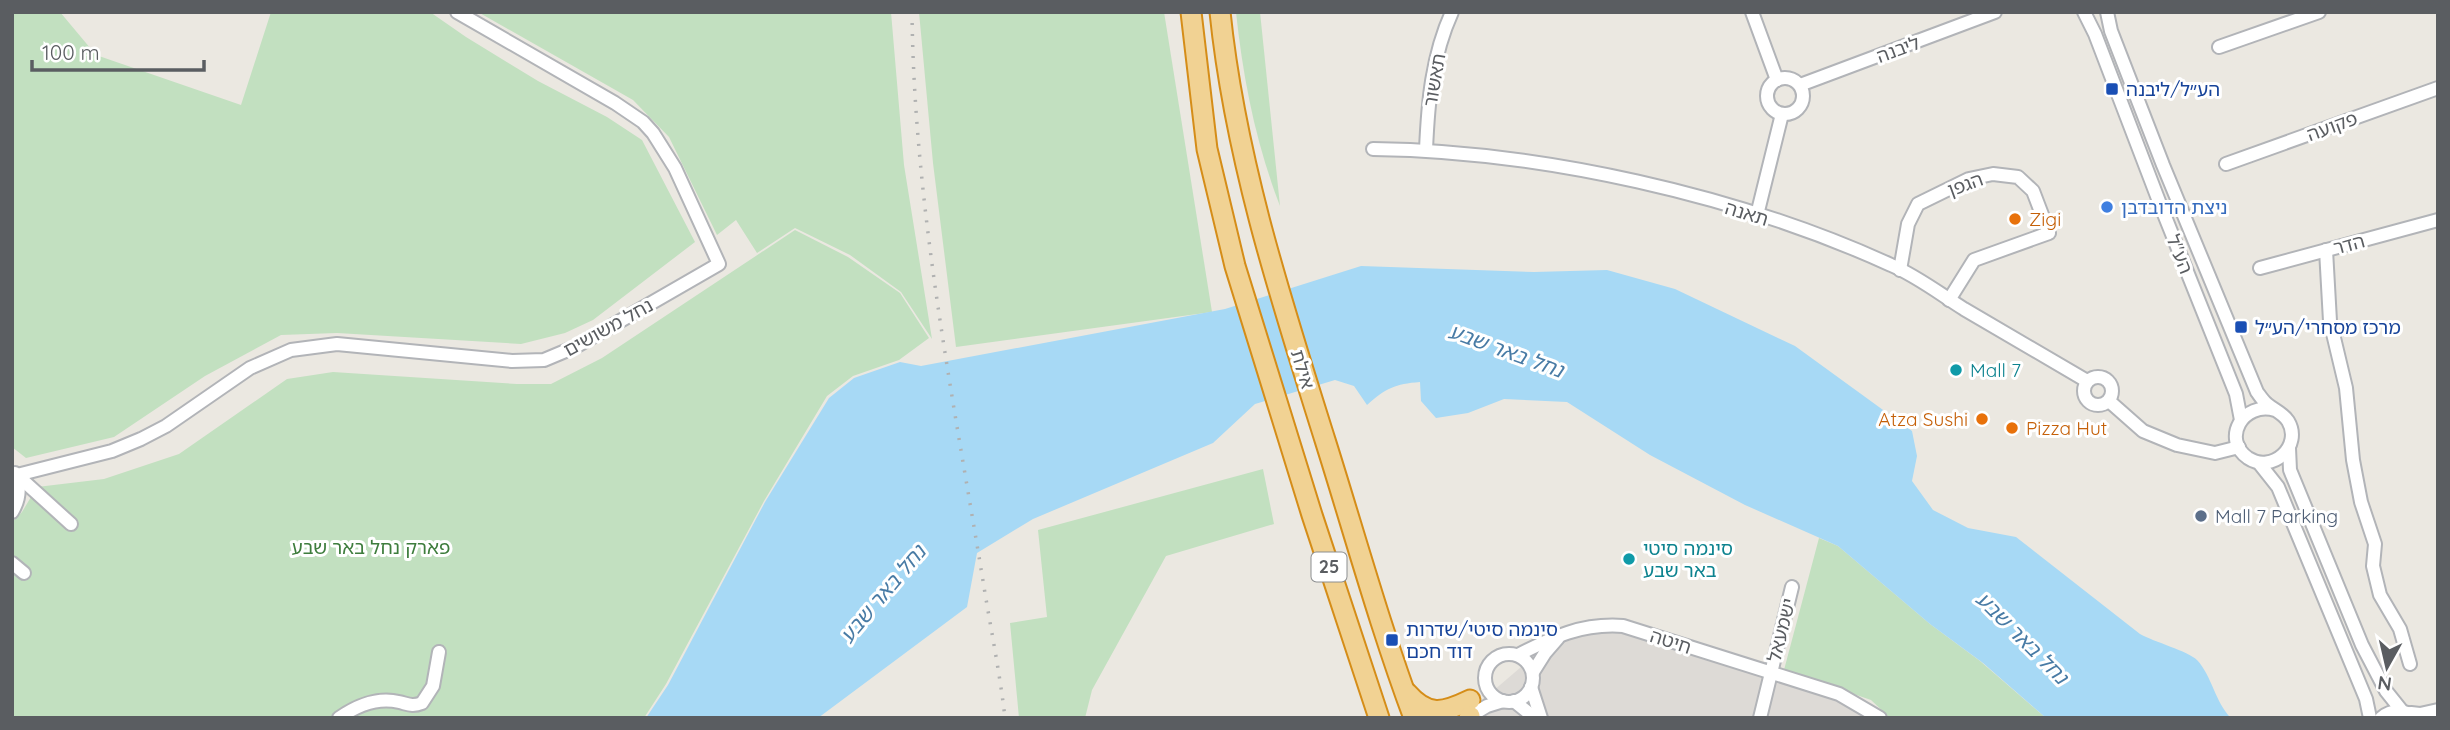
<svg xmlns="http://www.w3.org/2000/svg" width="2450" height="730" font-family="Quicksand,'Noto Sans Hebrew',sans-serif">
<rect width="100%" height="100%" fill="#ebe8e1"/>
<path fill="#dddad6" d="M 1606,628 L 1857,707 L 1873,718 L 1474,718 L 1493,691 L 1541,650 L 1582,630 Z"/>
<g fill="#c2e0c0">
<path d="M 12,12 L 60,12 L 96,55 L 241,105 L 271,12 L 430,12 L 466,37 L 538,81 L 607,117 L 642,140 L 695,242 L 593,320 L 565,333 L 521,344 L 337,333 L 281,335 L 205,376 L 114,437 L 26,458 L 12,447 Z"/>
<path d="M 478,12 L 891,12 L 904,165 L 932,339 L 901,292 L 850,255 L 795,228 L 757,253 L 736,220 L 717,235 L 669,137 L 633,100 Z"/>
<path d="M 919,12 L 1164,12 L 1212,312 L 956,347 L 933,163 Z"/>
<path d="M 1236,12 L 1260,12 L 1280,206 C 1256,144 1243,79 1236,12 Z"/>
<path d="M 795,230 L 848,257 L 900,293 L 929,338 L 899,360 L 853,376 L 827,396 L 764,501 L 666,684 L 644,718 L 12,718 L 12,522 L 22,512 L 37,487 L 104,479 L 179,454 L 287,379 L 333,372 L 517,384 L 551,384 L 602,358 Z"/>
<path d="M 1263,469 L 1274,524 L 1166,556 L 1092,690 L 1085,718 L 1019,718 L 1010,623 L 1047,617 L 1038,530 Z"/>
<path d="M 1819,538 L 1838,546 L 1930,624 L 1980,661 L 2046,718 L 1890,718 L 1871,700 L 1784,670 Z"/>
</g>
<path fill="#a7d9f5" d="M 1361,266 L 1534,272 L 1607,270 L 1675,289 L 1795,346 L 1912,431 L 1917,456 L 1912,481 L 1933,510 L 1968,528 L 2016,537 L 2140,634 C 2154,642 2188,651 2197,660 C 2212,676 2215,702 2231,718 L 2046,718 L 1983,663 L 1930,624 L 1838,546 L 1745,505 L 1650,455 L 1567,402 L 1504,399 L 1468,413 L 1436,418 L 1421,401 L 1420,382 C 1395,384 1386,388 1367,405 L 1354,386 L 1335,380 L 1255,404 L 1213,443 L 1033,519 L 977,553 L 967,607 L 818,718 L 646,718 L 668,685 L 765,502 L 829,398 L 854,378 L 900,362 L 921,366 L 1225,309 Z"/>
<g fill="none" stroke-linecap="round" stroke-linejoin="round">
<defs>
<g id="minor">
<path d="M 1752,12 L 1777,80"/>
<path d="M 2084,12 L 2095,34 L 2160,204 L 2236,394 L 2241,420"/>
<path d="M 2107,12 L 2111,31 L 2163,165 L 2257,392 C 2260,396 2263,401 2267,404 C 2274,410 2283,413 2288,421 C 2303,446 2272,474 2248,458 C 2221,439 2243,401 2275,410"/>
<path d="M 2219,47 L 2319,12"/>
<circle cx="1785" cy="96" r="18"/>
<path d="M 1800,85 L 1995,12"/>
<path d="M 1373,149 C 1541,151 1738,195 1891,265 C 1917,276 1940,294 1964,309 C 2005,333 2046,357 2087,381"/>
<path d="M 1426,150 C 1428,102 1432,56 1452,12"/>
<path d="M 2226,164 L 2438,88"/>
<path d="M 1757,215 L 1782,114"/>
<path d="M 2326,250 L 2330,321 L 2346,388 L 2353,460 L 2361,502 L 2375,544 L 2373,566 L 2380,595 L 2400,629 L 2410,664"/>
<path d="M 2260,268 L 2438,220"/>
<path d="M 1900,270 L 1908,224 L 1918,204 L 1969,179 L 1993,174 L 2018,177 L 2033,191 L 2049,233 L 1974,260 L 1949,300"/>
<circle cx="2098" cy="391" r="14"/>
<path d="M 2109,401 L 2143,431 L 2177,445 L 2215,453 L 2239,447"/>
<path d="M 2289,448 L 2290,470 L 2362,645 L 2386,691 L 2402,711"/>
<path d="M 2259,463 L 2278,487 L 2366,699 L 2370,718"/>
<path d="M 17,475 L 112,451 L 141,439 L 166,426 L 250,368 L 291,350 L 337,344 L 512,361 L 544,360 L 575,347 L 719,264 L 675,168 L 653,133 L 643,122 L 615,103 L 457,12"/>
<path d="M 17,475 L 71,524"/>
<path d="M 12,512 C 20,499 21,487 15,473"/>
<path d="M 12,563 L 24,573"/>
<circle cx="1509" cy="678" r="24"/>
<path d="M 1518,655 C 1553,637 1582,623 1623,626 L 1839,694 L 1880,718"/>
<path d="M 1533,672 L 1545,653 L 1558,638"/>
<path d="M 1531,687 L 1541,718"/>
<path d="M 1514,701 L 1535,718"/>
<path d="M 2411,713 L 2420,714 L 2438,710"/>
<path d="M 339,718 C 356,706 378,697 399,702 C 408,704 412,707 422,703 L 433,686 L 439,652"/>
<path d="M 1467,718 L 1487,706 L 1503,701"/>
<path d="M 1760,718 L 1792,587"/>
<path d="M 2381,718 C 2393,708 2405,710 2418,718"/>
</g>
<g id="highway">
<path d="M 1191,12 L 1207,149 L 1235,266 L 1312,515 L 1379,718"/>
<path d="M 1220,12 C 1235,158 1281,300 1325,440 C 1354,532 1380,627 1414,718"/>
<path d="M 1407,693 C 1428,717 1443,713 1470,700"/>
<path d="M 1469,718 L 1470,716"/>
</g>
</defs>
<use href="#minor" stroke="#b2b4b8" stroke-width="16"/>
<use href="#highway" stroke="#d58d18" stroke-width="23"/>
<use href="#minor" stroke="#fff" stroke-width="12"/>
<use href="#highway" stroke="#f1d293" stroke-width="19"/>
<path stroke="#b0b1b1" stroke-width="3.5" stroke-dasharray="2 9" stroke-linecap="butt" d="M 912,12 C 914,205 953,397 984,587 C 991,630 1000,674 1005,718"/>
</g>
<g fill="#1a4fb4" stroke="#fff" stroke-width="2.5">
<rect x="2105" y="82" width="14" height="14" rx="3.5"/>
<rect x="2234" y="320" width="14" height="14" rx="3.5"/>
<rect x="1385" y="633" width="14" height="14" rx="3.5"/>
</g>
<circle fill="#3f7fe0" stroke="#fff" stroke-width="2.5" cx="2107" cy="207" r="7"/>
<g fill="#e8710a" stroke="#fff" stroke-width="2.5">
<circle cx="2015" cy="219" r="7"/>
<circle cx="1982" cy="419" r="7"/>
<circle cx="2012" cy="428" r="7"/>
</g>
<g fill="#0f9aa8" stroke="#fff" stroke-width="2.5">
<circle cx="1956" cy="370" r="7"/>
<circle cx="1629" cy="559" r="7"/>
</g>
<circle fill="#5c6f8a" stroke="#fff" stroke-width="2.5" cx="2201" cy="516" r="7"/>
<g text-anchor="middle" stroke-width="6" stroke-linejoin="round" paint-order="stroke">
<rect fill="#fff" stroke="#8c8e90" stroke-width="2" x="1311.5" y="552.5" width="35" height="29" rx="5"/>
<g font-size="18" font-weight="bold" fill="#5a5d61">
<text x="1329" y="573">25</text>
</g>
<g font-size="19" fill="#5a5d61" stroke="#fff">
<text transform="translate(1898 49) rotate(-20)" y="7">ליבנה</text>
<text transform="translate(1434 80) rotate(-80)" y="7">תאשור</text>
<text transform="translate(2332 126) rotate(-20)" y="7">פקועה</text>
<text transform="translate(1965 184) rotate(-20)" y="7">הגפן</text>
<text transform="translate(1747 213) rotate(17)" y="7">תאנה</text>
<text transform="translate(2349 244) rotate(-15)" y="7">הדר</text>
<text transform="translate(2180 254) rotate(68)" y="7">הע"ל</text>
<text transform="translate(608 327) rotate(-29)" y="7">נחל משושים</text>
<text transform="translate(1303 369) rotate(73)" y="7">אילת</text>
<text transform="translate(1781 630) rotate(-76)" y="7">ישמעאל</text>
<text transform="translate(1671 641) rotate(18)" y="7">חיטה</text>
</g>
<g font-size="19" fill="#164399" stroke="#fff" text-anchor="start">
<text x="2126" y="96">הע״ל/ליבנה</text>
<text x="2255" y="334">מרכז מסחרי/הע״ל</text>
<text x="1406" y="636">סינמה סיטי/שדרות<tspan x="1406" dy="22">דוד חכם</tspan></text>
</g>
<g font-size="19" fill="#366cbe" stroke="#fff" text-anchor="start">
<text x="2121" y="214">ניצת הדובדבן</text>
</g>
<g font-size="19" fill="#c56008" stroke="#fff" text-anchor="start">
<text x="2029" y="226">Zigi</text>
<text x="1968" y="426" text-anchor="end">Atza Sushi</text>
<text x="2026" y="435">Pizza Hut</text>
</g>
<g font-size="19" fill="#0d838f" stroke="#fff" text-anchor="start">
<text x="1970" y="377">Mall 7</text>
<text x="1643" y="555">סינמה סיטי<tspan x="1643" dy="22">באר שבע</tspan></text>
</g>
<g font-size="19" fill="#4e5e75" stroke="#fff" text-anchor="start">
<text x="2215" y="523">Mall 7 Parking</text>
</g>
<g font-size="19" fill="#3e7d3d" stroke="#fff">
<text x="371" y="554">פארק נחל באר שבע</text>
</g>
<g font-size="21" font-style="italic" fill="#487ba5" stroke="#fff">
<text transform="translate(1506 351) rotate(20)" y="7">נחל באר שבע</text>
<text transform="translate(883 594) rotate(-50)" y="7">נחל באר שבע</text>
<text transform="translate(2022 638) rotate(45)" y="7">נחל באר שבע</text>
</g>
</g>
<rect width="2450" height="730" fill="none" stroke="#5a5d61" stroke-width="28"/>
<g transform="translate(2387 667) rotate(188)" stroke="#ffffff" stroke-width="5" paint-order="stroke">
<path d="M0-5L12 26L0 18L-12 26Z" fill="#5a5d61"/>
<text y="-10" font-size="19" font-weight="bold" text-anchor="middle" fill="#5a5d61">N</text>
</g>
<path d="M32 60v10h172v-10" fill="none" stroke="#5a5d61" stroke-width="3.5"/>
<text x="42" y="60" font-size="21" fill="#5a5d61" stroke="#ffffff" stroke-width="5" paint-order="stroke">100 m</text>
</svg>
